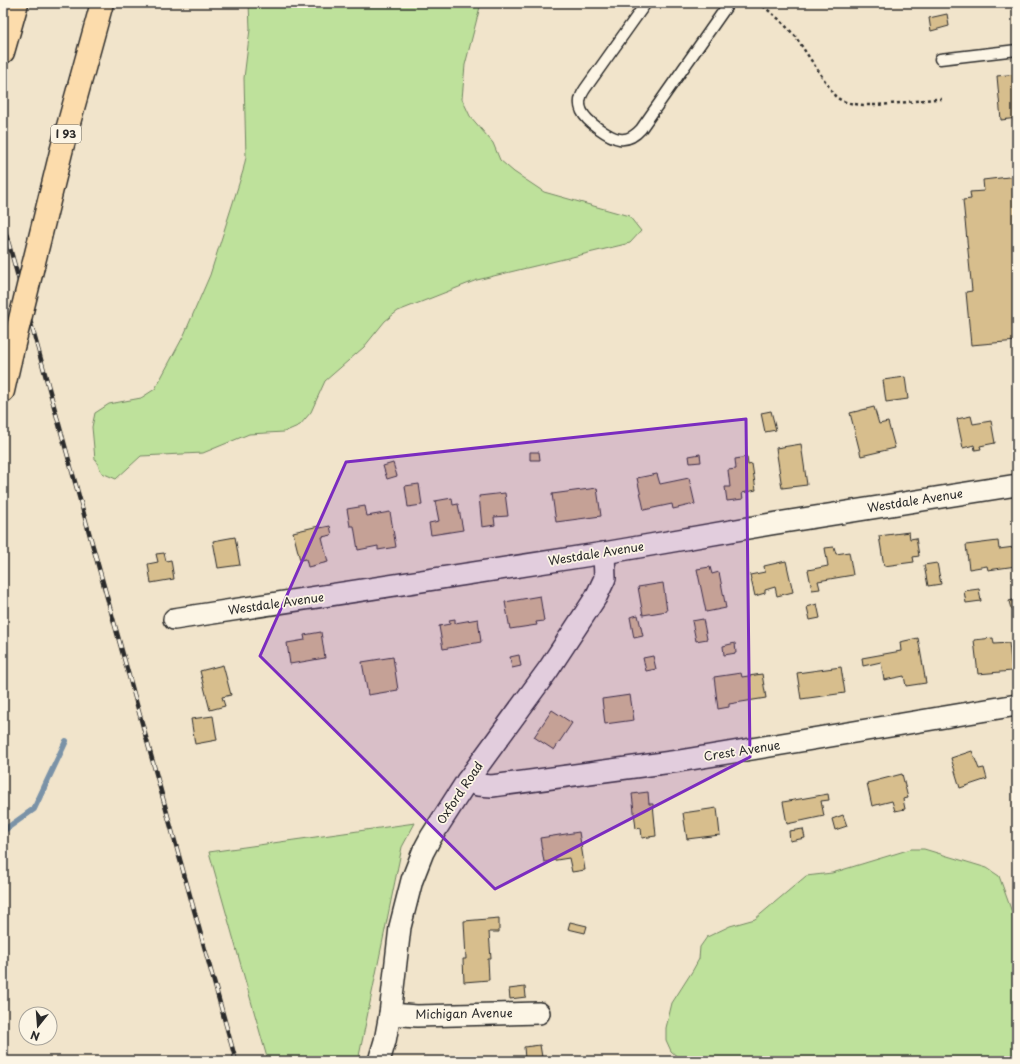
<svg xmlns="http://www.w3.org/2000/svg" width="1020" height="1064" font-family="'Playpen Sans',sans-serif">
<rect width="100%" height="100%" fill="#f1e4cb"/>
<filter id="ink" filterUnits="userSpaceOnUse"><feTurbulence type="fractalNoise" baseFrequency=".025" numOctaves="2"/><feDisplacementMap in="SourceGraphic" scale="8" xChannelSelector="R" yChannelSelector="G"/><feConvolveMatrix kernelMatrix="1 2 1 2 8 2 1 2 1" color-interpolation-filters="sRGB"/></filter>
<g filter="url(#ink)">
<g fill="#bee19b" stroke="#748663">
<path d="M 249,3 L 481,3 L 465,65 L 462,99 L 470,116 L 493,143 L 500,160 L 514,172 L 544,192 L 629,216 L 641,231 L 630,243 L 477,280 L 398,311 L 385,321 L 364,347 L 325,381 L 311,412 L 300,425 L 284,432 L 249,434 L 203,453 L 141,456 L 116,479 L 102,473 L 95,459 L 92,427 L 95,413 L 109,404 L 141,398 L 155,389 L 184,335 L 210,275 L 243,171 L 246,157 L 244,78 L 250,29 Z"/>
<path d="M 415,823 L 402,847 L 358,1061 L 268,1061 L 209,852 Z"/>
<path d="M 911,849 L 924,849 L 987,868 L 999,876 L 1017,926 L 1017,1061 L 682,1061 L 671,1051 L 666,1040 L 666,1028 L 672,1003 L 693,970 L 699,959 L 700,947 L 707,937 L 730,926 L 755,919 L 806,876 L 832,873 Z"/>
</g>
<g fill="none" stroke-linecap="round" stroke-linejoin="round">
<path stroke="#7a92a7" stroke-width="6" d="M 3,831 L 34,809 L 66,741"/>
</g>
<g fill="#d7be8d" stroke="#2b2b2b">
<path d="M 947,14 L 949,26 L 931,31 L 929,18 Z"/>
<path d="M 1017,74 L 1017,118 L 1001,120 L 997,76 Z"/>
<path d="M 1017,176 L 1017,341 L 971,345 L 966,292 L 972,291 L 963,200 L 971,199 L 970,192 L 984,191 L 983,180 Z"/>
<path d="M 905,377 L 908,399 L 886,402 L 883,380 Z"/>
<path d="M 874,407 L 879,424 L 888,422 L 895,448 L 861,456 L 850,413 Z"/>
<path d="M 771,411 L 776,430 L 765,432 L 761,413 Z"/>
<path d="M 971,416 L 973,424 L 991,421 L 995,443 L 980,446 L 981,449 L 975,450 L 974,445 L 963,448 L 957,419 Z"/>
<path d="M 801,444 L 807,485 L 782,488 L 776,448 Z"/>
<path d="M 530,452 L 539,452 L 540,460 L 530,460 Z"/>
<path d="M 700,454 L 701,462 L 690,463 L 689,456 Z"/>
<path d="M 747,457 L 748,465 L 752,464 L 756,490 L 742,493 L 743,499 L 727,501 L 725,487 L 730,487 L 728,470 L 736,469 L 735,459 Z"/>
<path d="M 393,463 L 397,476 L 387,479 L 383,466 Z"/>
<path d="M 657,474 L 660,484 L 689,478 L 695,504 L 673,509 L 672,504 L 644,510 L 637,478 Z"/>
<path d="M 419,484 L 422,505 L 408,507 L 405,486 Z"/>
<path d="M 597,488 L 601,516 L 556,522 L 552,494 Z"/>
<path d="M 505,493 L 508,516 L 494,517 L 495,525 L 482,527 L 479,496 Z"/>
<path d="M 452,498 L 453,505 L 458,504 L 463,530 L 431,535 L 429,523 L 439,521 L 435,501 Z"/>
<path d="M 365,506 L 367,516 L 390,512 L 396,547 L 378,550 L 378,546 L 358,550 L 354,526 L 350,526 L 347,509 Z"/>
<path d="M 319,526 L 320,528 L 330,526 L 332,535 L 322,537 L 328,562 L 308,567 L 306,559 L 300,560 L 293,532 Z"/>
<path d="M 909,532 L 910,539 L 916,538 L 919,556 L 913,557 L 914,562 L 884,566 L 879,536 Z"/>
<path d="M 235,537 L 240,565 L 218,568 L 213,541 Z"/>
<path d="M 998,541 L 999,549 L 1014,547 L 1016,566 L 988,570 L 987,566 L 969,569 L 966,545 Z"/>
<path d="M 834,547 L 836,554 L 849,552 L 853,575 L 818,581 L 820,589 L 812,590 L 808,570 L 828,566 L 825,548 Z"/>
<path d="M 164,553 L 166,561 L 171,560 L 174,579 L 151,583 L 148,564 L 158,562 L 156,554 Z"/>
<path d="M 786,561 L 793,592 L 777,596 L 775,587 L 765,590 L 765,593 L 755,596 L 750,575 L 765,572 L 764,566 Z"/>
<path d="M 937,563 L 941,584 L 928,586 L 924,565 Z"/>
<path d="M 710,567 L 712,574 L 719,572 L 726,608 L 706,612 L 697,569 Z"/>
<path d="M 663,583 L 667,611 L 643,615 L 638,587 Z"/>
<path d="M 979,589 L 981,601 L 966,603 L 964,591 Z"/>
<path d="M 540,596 L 544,621 L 536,622 L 537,625 L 510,629 L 505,602 Z"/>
<path d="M 1017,599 L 1017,608 L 1011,609 L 1009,601 Z"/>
<path d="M 817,604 L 820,618 L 810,620 L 807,607 Z"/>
<path d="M 638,615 L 643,636 L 634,638 L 630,617 Z"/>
<path d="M 455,619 L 455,623 L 478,619 L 481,642 L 443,649 L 439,626 L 450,624 L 449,620 Z"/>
<path d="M 703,619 L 707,639 L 696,641 L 692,621 Z"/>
<path d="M 321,632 L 325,658 L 290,664 L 287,643 L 305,640 L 304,635 Z"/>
<path d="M 918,638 L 926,683 L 906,686 L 904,676 L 884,680 L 881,662 L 863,666 L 862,658 L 901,651 L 900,642 Z"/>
<path d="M 993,638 L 994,644 L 1009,643 L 1012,671 L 978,674 L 974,640 Z"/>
<path d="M 735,643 L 736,653 L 724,655 L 723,646 Z"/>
<path d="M 519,655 L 521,666 L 512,668 L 510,657 Z"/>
<path d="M 653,656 L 656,669 L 646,671 L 643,658 Z"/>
<path d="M 393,657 L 398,690 L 368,695 L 362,662 Z"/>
<path d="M 223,665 L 231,695 L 222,697 L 225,706 L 210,710 L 200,671 Z"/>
<path d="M 841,667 L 845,693 L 801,699 L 797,673 Z"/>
<path d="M 741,673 L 742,677 L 762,674 L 766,698 L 729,704 L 729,707 L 718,709 L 714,677 Z"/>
<path d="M 630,695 L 634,720 L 605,724 L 602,699 Z"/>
<path d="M 552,710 L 572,723 L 554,750 L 534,737 Z"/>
<path d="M 213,716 L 217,740 L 195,744 L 191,719 Z"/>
<path d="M 972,751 L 979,769 L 984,768 L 987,779 L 960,788 L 951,758 Z"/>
<path d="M 902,774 L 908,798 L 903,799 L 905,809 L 895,811 L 892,801 L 872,806 L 867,783 Z"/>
<path d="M 648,792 L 649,804 L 653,804 L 656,836 L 642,838 L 641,828 L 636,829 L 632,794 Z"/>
<path d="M 828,794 L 829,800 L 821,801 L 824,816 L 787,824 L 783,802 Z"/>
<path d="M 717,808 L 720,835 L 687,839 L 683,813 Z"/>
<path d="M 843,815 L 847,826 L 835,830 L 832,819 Z"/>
<path d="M 803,829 L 805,838 L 790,841 L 789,831 Z"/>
<path d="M 579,832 L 585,870 L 572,872 L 569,858 L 544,862 L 540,838 Z"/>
<path d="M 499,918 L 499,932 L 489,932 L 491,959 L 488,959 L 489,980 L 464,982 L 463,959 L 466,959 L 464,921 Z"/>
<path d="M 570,922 L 587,926 L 585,933 L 568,929 Z"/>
<path d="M 525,987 L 526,997 L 510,999 L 509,989 Z"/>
<path d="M 540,1045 L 542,1057 L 525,1059 L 524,1047 Z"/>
</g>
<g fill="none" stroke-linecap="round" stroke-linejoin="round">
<defs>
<g id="lane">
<path d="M 646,3 L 585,89 C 573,106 584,118 598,128 C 613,139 626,146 641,129 L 729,3"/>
<path d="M 940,59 L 1017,50"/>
</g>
<g id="street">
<path d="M 174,619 L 604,553 L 771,524 L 1017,485"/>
<path d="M 467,781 L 478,785 L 492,786 L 679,761 L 1017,705"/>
<path d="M 390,1014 L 417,1016 L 539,1013"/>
<path d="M 379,1061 L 385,1041 L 390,1014 L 400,927 L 412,880 L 423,852 L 431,837 L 467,781 L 548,670 L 596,597 L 605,578 L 604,553"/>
</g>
<g id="highway">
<path d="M 3,52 L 17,3"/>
<path d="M 33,266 L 62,148 L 102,3"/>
<path d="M 3,391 L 10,360"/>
</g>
</defs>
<use href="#lane" stroke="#2b2b2b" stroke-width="13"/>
<use href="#street" stroke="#2b2b2b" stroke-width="24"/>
<use href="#highway" stroke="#2b2b2b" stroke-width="25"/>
<path stroke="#2b2b2b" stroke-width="2.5" stroke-dasharray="3 3" stroke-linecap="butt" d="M 763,6 L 780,20 L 795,36 L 835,96 C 856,115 916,98 943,99"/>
<use href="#lane" stroke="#fcf5e5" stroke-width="10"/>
<use href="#street" stroke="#fcf5e5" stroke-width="21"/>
<use href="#highway" stroke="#fcdcac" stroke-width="22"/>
<defs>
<path id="rail" d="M 3,223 L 236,1061"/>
</defs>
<use href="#rail" stroke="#2b2b2b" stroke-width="4.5"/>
<use href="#rail" stroke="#fcf5e5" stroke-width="3" stroke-dasharray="9" stroke-linecap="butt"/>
<defs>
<path id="highway-bridge" d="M 10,360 L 33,266"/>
</defs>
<use href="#highway-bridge" stroke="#2b2b2b" stroke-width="25" stroke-linecap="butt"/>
<use href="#highway-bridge" stroke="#fcdcac" stroke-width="22"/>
</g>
</g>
<path fill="#7b2cbf" fill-opacity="0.2" stroke="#7b2cbf" stroke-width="3" stroke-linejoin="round" d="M 746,419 L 750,757 L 495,889 L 260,656 L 346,462 Z"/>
<g text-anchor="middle" stroke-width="3.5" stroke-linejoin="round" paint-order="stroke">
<rect fill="#fcf5e5" stroke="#6a6863" stroke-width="1" x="51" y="125" width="30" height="18" rx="3"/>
<g font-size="11" font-weight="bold" fill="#2b2b2b">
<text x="66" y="138">I 93</text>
</g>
<g font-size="12" fill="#2b2b2b" stroke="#fcf5e5">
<text transform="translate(915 501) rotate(-9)" y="4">Westdale Avenue</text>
<text transform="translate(596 554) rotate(-9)" y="4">Westdale Avenue</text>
<text transform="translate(276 604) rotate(-8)" y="4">Westdale Avenue</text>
<text transform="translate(742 751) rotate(-9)" y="4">Crest Avenue</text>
<text transform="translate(460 793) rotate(-56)" y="4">Oxford Road</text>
<text transform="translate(464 1014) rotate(-1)" y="4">Michigan Avenue</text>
</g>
</g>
<rect width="1020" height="1064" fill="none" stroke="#fcf5e5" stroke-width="16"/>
<rect x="8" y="8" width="1004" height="1048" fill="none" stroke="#2b2b2b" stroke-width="1.5" filter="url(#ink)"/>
<g transform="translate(38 1026) rotate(197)"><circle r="19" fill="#fcf5e5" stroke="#a8a49b"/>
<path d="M0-3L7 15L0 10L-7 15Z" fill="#2b2b2b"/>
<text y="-6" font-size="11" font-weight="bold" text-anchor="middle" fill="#2b2b2b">N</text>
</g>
</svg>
